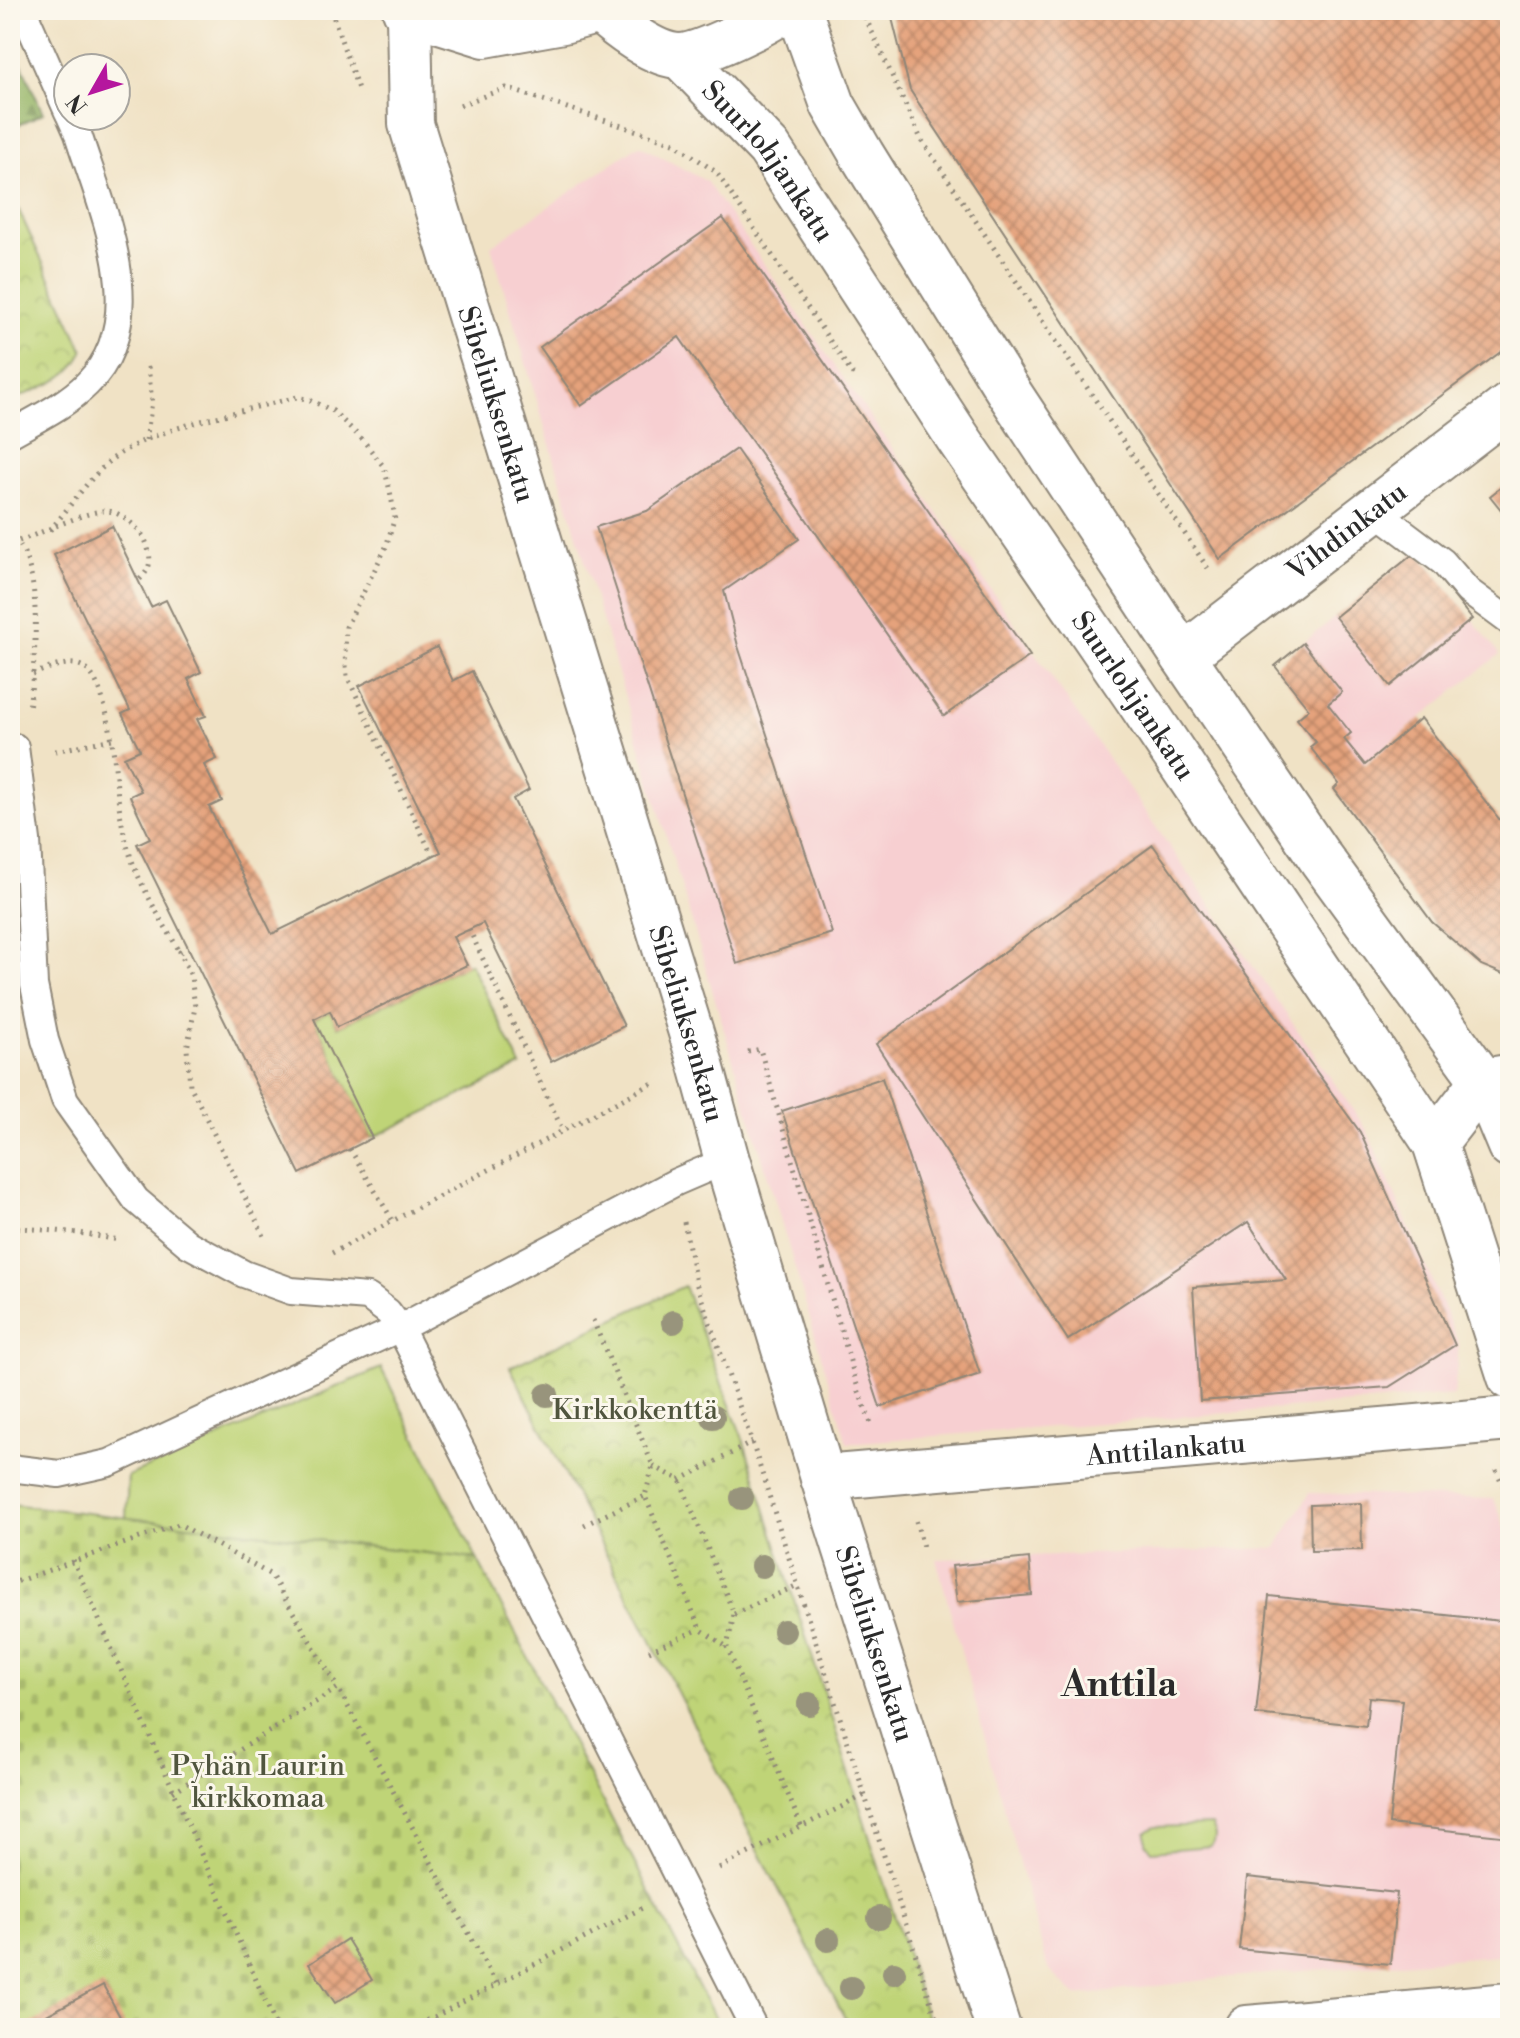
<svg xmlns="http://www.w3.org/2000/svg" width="1520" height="2038" font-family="'Libre Bodoni',serif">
<defs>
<pattern id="forest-firs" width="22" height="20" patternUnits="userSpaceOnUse" patternTransform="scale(2)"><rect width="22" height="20" fill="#97b668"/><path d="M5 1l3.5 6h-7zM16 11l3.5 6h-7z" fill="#7b9456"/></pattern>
<pattern id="cemetery-stones" width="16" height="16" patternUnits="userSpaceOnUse" patternTransform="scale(2)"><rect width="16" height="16" fill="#bfd477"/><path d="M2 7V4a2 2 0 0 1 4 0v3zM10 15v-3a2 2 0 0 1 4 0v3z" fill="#a4b667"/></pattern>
<pattern id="park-crowns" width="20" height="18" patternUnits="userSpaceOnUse" patternTransform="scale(2)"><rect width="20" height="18" fill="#bfd477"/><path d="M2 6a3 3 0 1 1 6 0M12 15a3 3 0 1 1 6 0" fill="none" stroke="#a4b667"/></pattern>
<pattern id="building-cross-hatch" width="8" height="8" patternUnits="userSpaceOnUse" patternTransform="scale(2)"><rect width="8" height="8" fill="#e5a27b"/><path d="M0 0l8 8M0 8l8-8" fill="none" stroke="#ba8465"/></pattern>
</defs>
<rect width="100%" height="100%" fill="#fbf7ec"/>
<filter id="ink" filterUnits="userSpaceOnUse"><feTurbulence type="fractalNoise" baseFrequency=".0125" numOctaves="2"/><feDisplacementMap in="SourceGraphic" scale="16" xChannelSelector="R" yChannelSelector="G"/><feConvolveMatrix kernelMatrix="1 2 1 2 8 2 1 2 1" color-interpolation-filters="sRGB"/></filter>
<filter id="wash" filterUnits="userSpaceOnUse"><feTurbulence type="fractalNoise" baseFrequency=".006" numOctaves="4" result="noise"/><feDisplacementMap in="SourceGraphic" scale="32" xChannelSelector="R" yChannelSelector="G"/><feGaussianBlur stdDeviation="1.8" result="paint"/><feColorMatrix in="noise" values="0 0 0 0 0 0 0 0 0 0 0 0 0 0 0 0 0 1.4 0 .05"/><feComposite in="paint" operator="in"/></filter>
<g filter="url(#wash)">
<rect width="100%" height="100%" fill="#f0e2c5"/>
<g fill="#f7cfd1">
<path d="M 639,145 L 706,181 L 1367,1130 L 1459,1344 L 1454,1395 L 847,1443 L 491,246 Z"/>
<path d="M 1417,551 L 1500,654 L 1339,784 L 1310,747 L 1315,742 L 1297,719 L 1309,709 L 1275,666 Z"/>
<path d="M 1310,1493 L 1494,1499 L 1510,1539 L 1510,1954 L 1230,1977 L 1076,1996 L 1048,1969 L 936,1559 L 1276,1548 Z"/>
</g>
<g fill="#bfd477" stroke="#758051" stroke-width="2">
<path d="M 470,963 L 521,1066 L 372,1138 L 314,1019 L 330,1011 L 338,1027 Z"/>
<path d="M 381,1368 L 477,1559 L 126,1518 L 128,1476 Z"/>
<path d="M 1212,1825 L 1216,1835 L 1211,1846 L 1152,1851 L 1146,1843 L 1146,1832 L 1155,1827 Z"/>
</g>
<path fill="url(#forest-firs)" stroke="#61704a" stroke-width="2" d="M 10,38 L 43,113 L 10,129 Z"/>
<path fill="url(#cemetery-stones)" stroke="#758051" stroke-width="2" d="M 10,1504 L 477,1559 L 720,2028 L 10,2028 Z"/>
<g fill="url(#park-crowns)" stroke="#758051" stroke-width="2">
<path d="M 15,202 L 83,351 C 72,381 38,388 10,401 L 10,204 Z"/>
<path d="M 684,1286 L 743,1439 L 930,2028 L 850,2028 L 510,1367 Z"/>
</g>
<g id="blocks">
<g fill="url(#building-cross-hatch)">
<path d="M 890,10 L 1510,10 L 1510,345 L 1220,559 L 910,90 Z"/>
<path d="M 723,218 L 1030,656 L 944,716 L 679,337 L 581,406 L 540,347 Z"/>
<path d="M 736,449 L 799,539 L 724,591 L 738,646 L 832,933 L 737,964 L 596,527 L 647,511 Z"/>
<path d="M 1510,480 L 1510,521 L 1490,496 Z"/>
<path d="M 112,526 L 151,607 L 166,600 L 201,672 L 188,679 L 206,716 L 197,719 L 217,759 L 204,765 L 222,801 L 209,807 L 272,934 L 441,852 L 359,686 L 437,647 L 453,681 L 472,671 L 529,790 L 513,799 L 624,1026 L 551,1062 L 483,923 L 453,937 L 467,965 L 337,1027 L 330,1011 L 314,1019 L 372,1138 L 300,1174 L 137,844 L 150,838 L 130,796 L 141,791 L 124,757 L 140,750 L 122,714 L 130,710 L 54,555 Z"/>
<path d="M 1417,551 L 1472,619 L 1390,686 L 1335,617 Z"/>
<path d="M 1303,643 L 1342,692 L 1328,704 L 1351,733 L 1344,739 L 1365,765 L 1421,718 L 1510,833 L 1510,977 L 1481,965 L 1432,922 L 1334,789 L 1339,784 L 1310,747 L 1316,742 L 1297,719 L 1309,709 L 1275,666 Z"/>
<path d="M 1153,845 L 1360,1132 L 1455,1345 L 1389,1387 L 1200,1401 L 1193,1287 L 1286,1280 L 1248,1222 L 1068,1340 L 876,1044 Z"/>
<path d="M 882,1078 L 980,1374 L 880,1407 L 782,1111 Z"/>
<path d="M 1361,1503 L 1362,1550 L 1311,1551 L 1310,1505 Z"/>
<path d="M 1029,1558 L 1032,1595 L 957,1602 L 952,1566 Z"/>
<path d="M 1269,1596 L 1510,1622 L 1510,1837 L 1389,1824 L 1402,1700 L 1369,1697 L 1366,1726 L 1256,1714 Z"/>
<path d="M 1247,1877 L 1397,1893 L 1390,1964 L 1239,1949 Z"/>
<path d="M 347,1939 L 372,1980 L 335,2003 L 309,1964 Z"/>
<path d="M 103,1985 L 126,2028 L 22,2028 Z"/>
</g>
</g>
</g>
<g filter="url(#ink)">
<use href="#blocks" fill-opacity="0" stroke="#8e8678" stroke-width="2"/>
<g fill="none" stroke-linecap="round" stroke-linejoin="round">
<defs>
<g id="lane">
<path d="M 23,10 L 68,112"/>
<path d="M 10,434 C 36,419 66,405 87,384 C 154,319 101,208 78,134 L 70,116"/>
<path d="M 1374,510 L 1443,562 L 1468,591 L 1510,622"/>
<path d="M 10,746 L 15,747 L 27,840 L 34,985 L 45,1040 L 65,1100 L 136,1200 L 188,1244 L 244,1274 L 291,1291 L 368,1297 L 388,1312 L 400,1328 L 109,1463 L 59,1474 L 10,1468"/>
<path d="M 727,1160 L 676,1182 L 400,1328 L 754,2028"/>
</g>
<g id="street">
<path id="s1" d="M 409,13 L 411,124 L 701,1065 L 727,1160 L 823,1478 L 998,2028"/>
<path id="s2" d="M 1183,656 L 1510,405"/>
<path id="s3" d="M 823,1478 L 1510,1419"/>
<path d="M 1247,2028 L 1510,2005"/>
</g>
<g id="secondary">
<path d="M 405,10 L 485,35 L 563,21 L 599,11"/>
<path d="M 599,10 C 617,27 655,56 680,56 C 701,55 767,23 784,10"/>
<path d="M 799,10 L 833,105 L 862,155 L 1010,394 L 1183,656 L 1321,859 L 1483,1081 L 1510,1146"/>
<path id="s4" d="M 680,56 L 769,148 L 958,438 L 1134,694 L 1435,1143 L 1510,1377"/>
<path d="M 1435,1143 L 1483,1081 L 1508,1077"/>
</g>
</defs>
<use href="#lane" stroke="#8e8678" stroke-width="30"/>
<use href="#street" stroke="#8e8678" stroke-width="48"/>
<use href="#secondary" stroke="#8e8678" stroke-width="48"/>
<g stroke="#8e8678" stroke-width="5" stroke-dasharray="2 6" stroke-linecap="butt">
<path d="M 331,10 L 359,92"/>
<path d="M 862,10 L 921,139 L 1211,573"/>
<path d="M 460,105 L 506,88 L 674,143 L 716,172 L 853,375"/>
<path d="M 146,440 L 152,402 L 148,366"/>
<path d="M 50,530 C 70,507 88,479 111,460 C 151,427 246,411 297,397 L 310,400 L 333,411 L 362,439 L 384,467 L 390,491 L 395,517 L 386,547 L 346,627 L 345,655 L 347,676 L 432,855"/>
<path d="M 10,533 C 47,565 34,665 29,709"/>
<path d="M 19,541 C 37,535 92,508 108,511 C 122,512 141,530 146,542 C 152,560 152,568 138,581"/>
<path d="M 33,674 C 48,669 72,657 86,669 C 99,679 104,704 108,719 C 117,759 115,801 126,841 C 136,881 160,917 180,952"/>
<path d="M 55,751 L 112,739"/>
<path d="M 469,929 L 563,1131"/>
<path d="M 189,948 L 180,952 L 191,976 L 195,1007 L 187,1049 L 190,1085 L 264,1236"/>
<path d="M 748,1052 L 760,1049 L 859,1392 L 872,1426"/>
<path d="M 350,1149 L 393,1221"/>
<path d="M 684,1222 L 696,1283 L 752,1442 L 939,2028"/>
<path d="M 10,1227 L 79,1233 L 119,1240"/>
<path d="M 332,1253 L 655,1082"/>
<path d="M 593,1320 L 653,1466 L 645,1496 L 700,1629 L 727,1647"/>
<path d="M 653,1466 L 680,1480 L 734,1614 L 727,1647 L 801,1826"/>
<path d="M 1496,1470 L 1510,1500"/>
<path d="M 680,1480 L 753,1442"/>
<path d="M 916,1521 L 923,1547"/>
<path d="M 584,1525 L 645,1496"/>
<path d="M 73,1560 L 277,2028"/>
<path d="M 10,1584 L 179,1524 L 271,1575 L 338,1688"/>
<path d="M 734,1614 L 798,1585"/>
<path d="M 649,1651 L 700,1629"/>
<path d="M 173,1792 L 338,1688 L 496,1984"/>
<path d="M 719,1868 L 865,1795"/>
<path d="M 413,2028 L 646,1906"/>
</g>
<use href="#lane" stroke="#fff" stroke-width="26"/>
<use href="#street" stroke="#fff" stroke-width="44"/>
<use href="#secondary" stroke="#fff" stroke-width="44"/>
</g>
<g fill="#98947b">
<circle cx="673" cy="1322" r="12"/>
<circle cx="547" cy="1395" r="12"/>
<circle cx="713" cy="1417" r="12"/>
<circle cx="742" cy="1498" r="12"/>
<circle cx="762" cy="1566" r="12"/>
<circle cx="784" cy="1631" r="12"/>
<circle cx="809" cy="1704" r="12"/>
<circle cx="879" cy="1918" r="12"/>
<circle cx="828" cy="1940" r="12"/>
<circle cx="894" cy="1973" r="12"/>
<circle cx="851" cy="1988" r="12"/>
</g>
</g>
<g text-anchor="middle" stroke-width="6" stroke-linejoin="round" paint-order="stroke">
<g font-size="28" fill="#2b2b2b" stroke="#fbf7ec">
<text dy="10" stroke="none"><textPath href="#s4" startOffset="138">Suurlohjankatu</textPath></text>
<text dy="10" stroke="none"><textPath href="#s1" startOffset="404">Sibeliuksenkatu</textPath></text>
<text dy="10" stroke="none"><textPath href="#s2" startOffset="206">Vihdinkatu</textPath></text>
<text dy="10" stroke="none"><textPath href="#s4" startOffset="786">Suurlohjankatu</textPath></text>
<text dy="10" stroke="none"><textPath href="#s1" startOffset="1052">Sibeliuksenkatu</textPath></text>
<text dy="10" stroke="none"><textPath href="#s3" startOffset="344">Anttilankatu</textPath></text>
<text dy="10" stroke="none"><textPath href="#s1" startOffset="1700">Sibeliuksenkatu</textPath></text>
</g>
<g font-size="28" fill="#50553e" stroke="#fbf7ec">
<text x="635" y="1419">Kirkkokenttä</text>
<text x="258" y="1775">Pyhän Laurin<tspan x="258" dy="32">kirkkomaa</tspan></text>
</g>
<g font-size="36" font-weight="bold" fill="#2b2b2b" stroke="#fbf7ec">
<text x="1119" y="1696">Anttila</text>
</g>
</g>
<rect width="1520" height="2038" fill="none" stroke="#fbf7ec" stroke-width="40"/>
<g transform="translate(92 92) rotate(231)"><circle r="38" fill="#fbf7ec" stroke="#a8a59f" stroke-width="2"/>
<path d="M0-6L14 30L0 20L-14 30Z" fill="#b5179e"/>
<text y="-12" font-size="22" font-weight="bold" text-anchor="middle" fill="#2b2b2b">N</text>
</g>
</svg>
